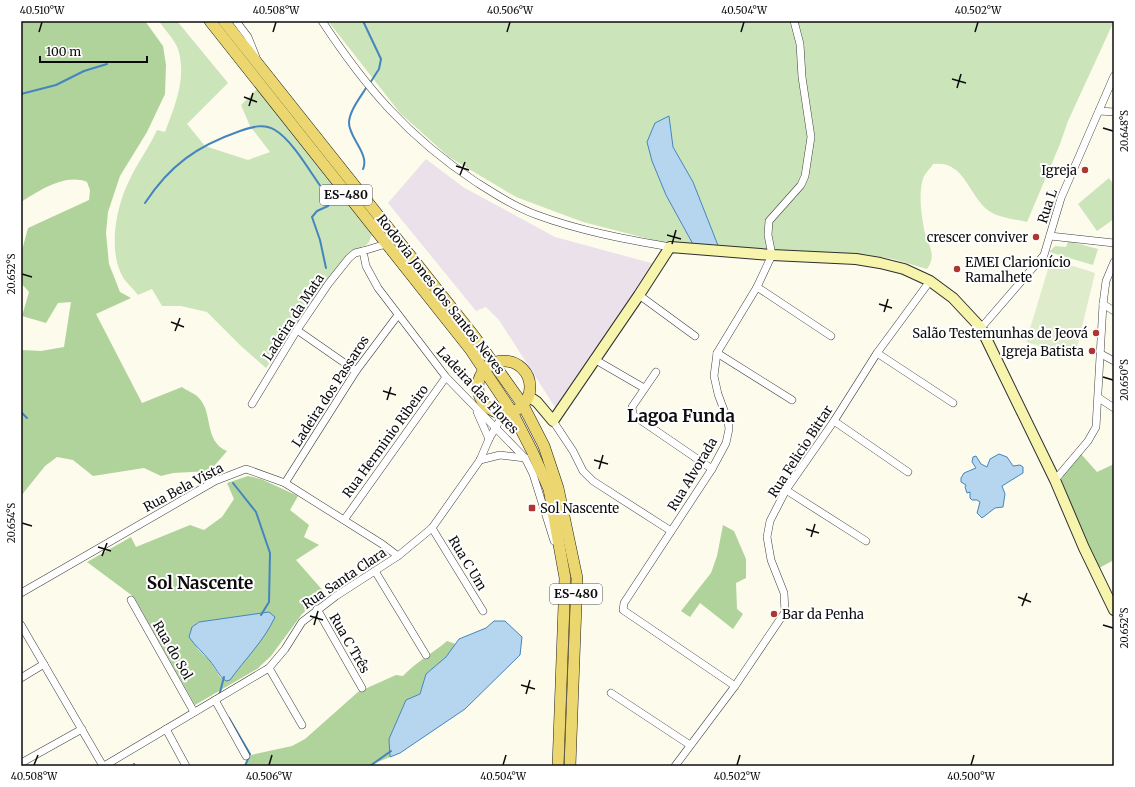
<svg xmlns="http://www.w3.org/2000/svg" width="1135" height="787" font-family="Merriweather,serif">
<rect width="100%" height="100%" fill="#fdfbec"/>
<path fill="#eae1ea" d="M 426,159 L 463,187 L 555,237 L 662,266 L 560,415 L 499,320 L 486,307 L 476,311 L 388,203 Z"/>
<g fill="#cce4ba">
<path d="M 159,21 L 177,21 L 228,83 L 187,124 L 205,146 L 248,160 L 270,152 L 250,126 L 241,105 L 257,89 L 372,234 L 369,242 L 322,289 L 266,368 L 241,346 L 207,312 L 181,306 L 162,306 L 152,289 L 138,295 C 134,290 128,284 124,279 C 107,252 116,207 129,181 C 137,163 149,148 157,130 L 165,132 C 175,105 187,78 178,49 C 175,40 164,29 159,21 Z"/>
<path d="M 328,21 L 1114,21 L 1068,121 L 1060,144 L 1027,222 C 1015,219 999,218 989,211 C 967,194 965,160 933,164 C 931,168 926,172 924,176 C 918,191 921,213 924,229 C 927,244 938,254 927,269 L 893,259 L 860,254 L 719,248 L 693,182 L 673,147 L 669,116 L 666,195 L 694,246 L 661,242 L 583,222 L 516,197 L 449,157 L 400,113 Z"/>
<path d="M 1109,178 L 1114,185 L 1114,219 L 1097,231 L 1078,204 Z"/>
<path d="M 1068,241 L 1098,249 L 1093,265 L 1049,252 L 1055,246 L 1066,247 Z"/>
</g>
<g fill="#b0d39b" fill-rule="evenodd">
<path d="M 21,21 L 145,21 L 163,46 L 166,65 L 165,94 L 147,132 L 120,176 L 108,212 L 106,233 L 109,264 L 120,292 L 131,298 L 96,314 L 142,403 L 182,387 C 187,391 194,393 198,397 C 214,412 203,441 227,451 L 210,471 L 173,473 L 161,476 L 144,468 L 93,476 L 73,460 L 57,457 L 45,466 L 21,496 L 21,350 L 41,351 L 64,347 L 71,302 L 58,303 L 46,323 L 22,316 L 29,292 L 21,283 L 21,254 L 28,228 L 89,200 L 90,190 L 87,182 C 65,173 39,191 21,202 Z"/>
<path d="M 1081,454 L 1097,472 L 1114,464 L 1114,560 L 1099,568 L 1058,485 L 1074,458 Z"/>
<path d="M 248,476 L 261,479 L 298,496 L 290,510 L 309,525 L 304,537 L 319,545 L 296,560 L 325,593 L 302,614 L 271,656 L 257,669 L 195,705 L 134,597 L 87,562 L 131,537 L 136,547 L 190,525 L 204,530 L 222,517 L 234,499 L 227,483 ZM 256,614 L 247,657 L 230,680 L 220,677 L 210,661 L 197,648 L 192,627 L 198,622 Z"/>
<path d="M 723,525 L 734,531 L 746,559 L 746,578 L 736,583 L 737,609 L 743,614 L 733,629 L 700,603 L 690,617 L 681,611 L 711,573 L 717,556 Z"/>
<path d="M 447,641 L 456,644 L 446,657 L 426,674 L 420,694 L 406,700 L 389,739 L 390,757 L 368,766 L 245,766 L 251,755 L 292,746 L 305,739 L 358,692 L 396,675 L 403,676 C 416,662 433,653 447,641 Z"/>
</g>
<path fill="#deeccb" d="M 1051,259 L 1095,273 L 1075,356 L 1026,342 Z"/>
<g fill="#b6d6ef" stroke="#4485bf">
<path d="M 669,116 L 673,147 L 693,182 L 719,248 L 694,246 L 666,195 L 652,161 L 647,142 L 655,123 Z"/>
<path d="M 999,454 L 1007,457 L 1013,466 L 1020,465 L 1023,467 L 1023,473 L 1002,486 L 1005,494 L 1003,507 L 995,508 L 982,518 L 977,513 L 980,502 L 977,500 L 972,500 L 970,498 L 970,492 L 967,493 L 965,487 L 966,485 L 961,482 L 961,478 L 964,473 L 976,468 L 972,462 L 973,457 L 976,456 L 981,464 L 987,467 L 990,459 Z"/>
<path d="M 269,612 L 275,617 C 264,641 245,659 230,680 L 226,681 C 218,675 216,668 210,661 C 203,652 195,646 189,637 L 192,627 L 199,622 Z"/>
<path d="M 494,621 L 505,621 L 522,637 L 520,655 L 465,709 L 400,753 L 390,757 L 389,739 L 406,700 L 420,694 L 426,674 L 446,657 L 459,639 L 486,628 Z"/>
</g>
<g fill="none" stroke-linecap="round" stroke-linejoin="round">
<g stroke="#4485bf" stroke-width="2">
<path d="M 363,21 L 381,59 L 379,69 L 370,83"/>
<path d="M 21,94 L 56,85 L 84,71 L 107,64"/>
<path d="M 363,169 C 370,154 348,137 349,122 C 350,110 360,98 366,88"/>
<path d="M 145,203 C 170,165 197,146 240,131 C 252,127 264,123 275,130 C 296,143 314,180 330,199 L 328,206 L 317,211 L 312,217 L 320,240 L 326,268"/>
<path d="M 21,412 L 27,418"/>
<path d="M 233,483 L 256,512 L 270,553 L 269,602 L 261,615"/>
<path d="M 219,696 L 224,677"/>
<path d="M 229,718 L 250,754 L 245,766"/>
<path d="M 134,764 L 135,766"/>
<path d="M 370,766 L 391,751"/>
</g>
<defs>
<g id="street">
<path d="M 236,21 L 248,37 L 256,57"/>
<path d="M 322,21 C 366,88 408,137 476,182 C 495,194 515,207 537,215 C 580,231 625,239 670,247"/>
<path d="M 1099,111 L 1114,112"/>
<path d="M 1050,236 L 1114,243"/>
<path d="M 386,244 L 363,251 L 366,266 L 378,288 L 446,377 L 525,458 L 533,474 L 554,541"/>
<path d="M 757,287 L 831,336"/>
<path d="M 639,295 L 695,336"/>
<path d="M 1103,304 L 1114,311"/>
<path d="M 981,328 L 1044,255 L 1061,198 L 1114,76"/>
<path d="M 297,330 L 356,371"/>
<path d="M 717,353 L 792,400"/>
<path d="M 877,353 L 953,403"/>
<path d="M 1101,354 L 1114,361"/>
<path d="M 594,359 L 644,388"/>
<path d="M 656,372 L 632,407 L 633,415 L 712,469"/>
<path d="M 1099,398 L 1114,408"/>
<path d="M 252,404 L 297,330 L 329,283 L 349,258 L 355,253 L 363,251"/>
<path d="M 477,412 L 489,439"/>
<path d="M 553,421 L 573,451 L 583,471 L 593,481 L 671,531"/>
<path d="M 834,421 L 908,472"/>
<path d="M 480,460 L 500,455 L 525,458"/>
<path d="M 1055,480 L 1088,441 L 1096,427 L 1103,304 L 1106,281 L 1114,262"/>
<path d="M 285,483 L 356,371 L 398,315"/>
<path d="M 786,490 L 866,541"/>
<path d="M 344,520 L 446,377"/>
<path d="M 432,528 L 483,611"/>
<path d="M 375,571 L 426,655"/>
<path d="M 21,593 L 215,481 L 246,469 L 285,483 L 382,544 L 398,556"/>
<path d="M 131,600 L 194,712"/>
<path d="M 317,609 L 362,688"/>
<path d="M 21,625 L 103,766"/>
<path d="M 269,668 L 302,725"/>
<path d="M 21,678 L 44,664"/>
<path d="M 735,686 L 623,610 L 624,603 L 712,469 L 726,443 L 729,429 L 728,421 L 718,394 L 714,376 L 717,353 L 757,287 L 772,255 L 768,235 L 769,221 L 801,185 L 805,176 L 811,137 L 802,77 L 800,44 L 794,21"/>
<path d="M 611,693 L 690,745"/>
<path d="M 215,700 L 246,756"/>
<path d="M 166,729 L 186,766"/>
<path d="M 21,763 L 82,729"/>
<path d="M 104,766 L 269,668 L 285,649 L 302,622 L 336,596 L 398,556 L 432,528 L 480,460 L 489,439 L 504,413"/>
<path d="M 675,766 L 735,686 L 785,612 L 784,593 L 771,560 L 767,537 L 770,521 L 786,490 L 834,421 L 877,353 L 930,281"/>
</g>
<path id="secondary" d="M 528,396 L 537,402 L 553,421 L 639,295 L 670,247 L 772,255 L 856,259 L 880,263 L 904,269 L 930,281 L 953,298 L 981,328 L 1055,480 L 1084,548 L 1114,610"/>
<g id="primary">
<path d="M 210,21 L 470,349 L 512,412 L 532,451 L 549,489 L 565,578 L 558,766"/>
<path d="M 224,21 L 474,336 L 523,405 L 544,446 L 558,488 L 577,578 L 570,766"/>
<circle cx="504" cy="387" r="26"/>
</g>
</defs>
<use href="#street" stroke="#3f3f3f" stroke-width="8"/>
<use href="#secondary" stroke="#2e2e2e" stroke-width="12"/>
<use href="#primary" stroke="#1d1d1d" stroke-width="12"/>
<use href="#street" stroke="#fff" stroke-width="7"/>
<use href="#secondary" stroke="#f7f4ae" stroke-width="10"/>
<use href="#primary" stroke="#ebd66f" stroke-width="11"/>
</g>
<path fill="none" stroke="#0c0c0c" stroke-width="1.5" d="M 39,32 L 42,22M 273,32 L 276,22M 507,32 L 510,22M 741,32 L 744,22M 975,32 L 978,22M 952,79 L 966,83M 957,88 L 961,74M 244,97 L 257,102M 249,106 L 253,93M 1103,128 L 1113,131M 456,166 L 469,170M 460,175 L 465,162M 667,235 L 681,239M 672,244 L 676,230M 22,274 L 32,277M 879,304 L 892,308M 884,312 L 888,299M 171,322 L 184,327M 175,331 L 180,318M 1103,377 L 1113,380M 383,391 L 396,395M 387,400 L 391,387M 594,460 L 608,464M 599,469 L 603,455M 22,523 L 32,526M 806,529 L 819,533M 811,537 L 815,524M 98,547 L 111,551M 102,556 L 107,543M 1018,597 L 1031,602M 1022,606 L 1027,593M 310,616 L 323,620M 314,625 L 318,611M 1103,625 L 1113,628M 521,685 L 535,689M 526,694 L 530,680M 34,765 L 38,755M 269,765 L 272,755M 503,765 L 506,755M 737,765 L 740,755M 971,765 L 974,755"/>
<g fill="#ad3632" stroke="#fff" stroke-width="1.5">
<circle cx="1085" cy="170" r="4"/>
<circle cx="1036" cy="237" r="4"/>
<circle cx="957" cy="269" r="4"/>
<circle cx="1096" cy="333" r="4"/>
<circle cx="1092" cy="351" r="4"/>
<rect x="528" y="504" width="8" height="8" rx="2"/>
<circle cx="774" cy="614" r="4"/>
</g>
<g text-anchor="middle" stroke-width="4" stroke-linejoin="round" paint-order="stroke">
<g fill="#fff" stroke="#555" stroke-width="1">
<rect x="320" y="185" width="52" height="20" rx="3"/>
<rect x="550" y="584" width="52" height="20" rx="3"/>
</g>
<g font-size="12" font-weight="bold" fill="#0c0c0c">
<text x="346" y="199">ES-480</text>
<text x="576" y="598">ES-480</text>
</g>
<g font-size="13" fill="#0c0c0c" stroke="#fff" text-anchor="end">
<text x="1077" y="175">Igreja</text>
<text x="1028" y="242">crescer conviver</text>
<text x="965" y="267" text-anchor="start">EMEI Clarionício<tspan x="965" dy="15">Ramalhete</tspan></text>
<text x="1088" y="338">Salão Testemunhas de Jeová</text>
<text x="1084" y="356">Igreja Batista</text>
<text x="540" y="513" text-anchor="start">Sol Nascente</text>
<text x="782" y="619" text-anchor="start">Bar da Penha</text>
</g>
<g font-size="13" fill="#0c0c0c" stroke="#fff">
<text transform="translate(1047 206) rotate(-72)" y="5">Rua L</text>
<text transform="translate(441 294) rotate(52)" y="5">Rodovia Jones dos Santos Neves</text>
<text transform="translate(293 317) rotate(-57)" y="5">Ladeira da Mata</text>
<text transform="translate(478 390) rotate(47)" y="5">Ladeira das Flores</text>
<text transform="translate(330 391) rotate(-57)" y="5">Ladeira dos Passaros</text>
<text transform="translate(385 441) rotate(-54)" y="5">Rua Herminio Ribeiro</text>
<text transform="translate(800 451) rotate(-57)" y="5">Rua Felicio Bittar</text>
<text transform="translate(692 474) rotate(-59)" y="5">Rua Alvorada</text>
<text transform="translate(183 487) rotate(-28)" y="5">Rua Bela Vista</text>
<text transform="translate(468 563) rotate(59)" y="5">Rua C Um</text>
<text transform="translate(344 578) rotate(-34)" y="5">Rua Santa Clara</text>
<text transform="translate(350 643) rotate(60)" y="5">Rua C Três</text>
<text transform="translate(173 650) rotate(60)" y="5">Rua do Sol</text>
</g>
<g font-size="17" font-weight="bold" fill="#0c0c0c" stroke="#fff">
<text x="681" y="422">Lagoa Funda</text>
<text x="200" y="589">Sol Nascente</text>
</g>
</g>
<rect width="1135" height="787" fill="none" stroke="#ffffff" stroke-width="44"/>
<path d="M40 56v6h107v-6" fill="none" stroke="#0c0c0c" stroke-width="2"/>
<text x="46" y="56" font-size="12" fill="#0c0c0c" stroke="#ffffff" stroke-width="3" paint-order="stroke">100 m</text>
<rect x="22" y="22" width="1091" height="743" fill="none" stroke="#0c0c0c" stroke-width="1.5"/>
<g font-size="10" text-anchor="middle" fill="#0c0c0c">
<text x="42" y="14">40.510°W</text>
<text x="276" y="14">40.508°W</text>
<text x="510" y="14">40.506°W</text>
<text x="744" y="14">40.504°W</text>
<text x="978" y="14">40.502°W</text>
<text transform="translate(1124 131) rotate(-90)" y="4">20.648°S</text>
<text transform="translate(11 274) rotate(-90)" y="4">20.652°S</text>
<text transform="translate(1124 380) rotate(-90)" y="4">20.650°S</text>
<text transform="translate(11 523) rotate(-90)" y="4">20.654°S</text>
<text transform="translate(1124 628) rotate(-90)" y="4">20.652°S</text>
<text x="34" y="780">40.508°W</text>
<text x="269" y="780">40.506°W</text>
<text x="503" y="780">40.504°W</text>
<text x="737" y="780">40.502°W</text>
<text x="971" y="780">40.500°W</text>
</g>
</svg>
